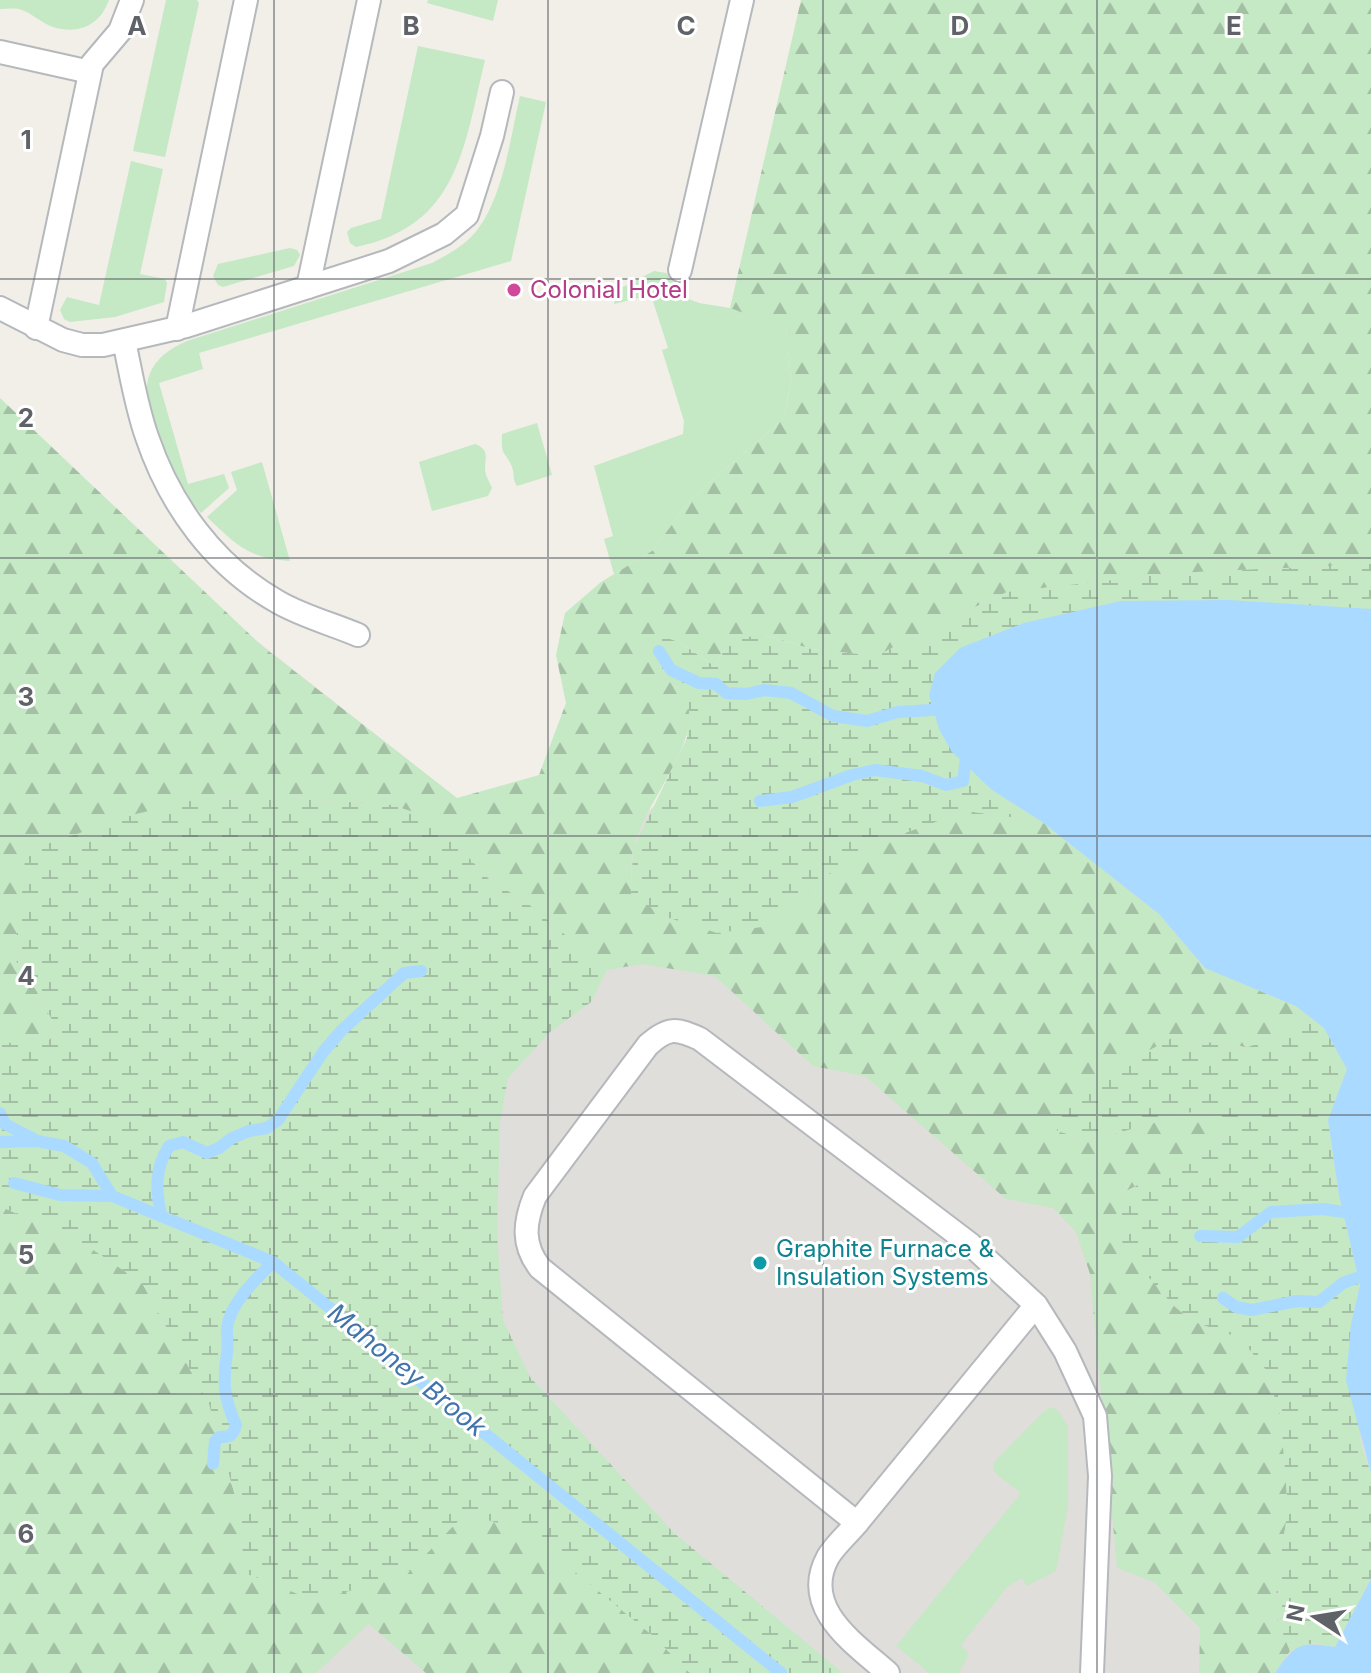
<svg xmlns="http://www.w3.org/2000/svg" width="1371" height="1673" font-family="Inter,sans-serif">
<defs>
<pattern id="forest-firs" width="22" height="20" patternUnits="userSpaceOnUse" patternTransform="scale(2)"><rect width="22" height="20" fill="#c5e8c5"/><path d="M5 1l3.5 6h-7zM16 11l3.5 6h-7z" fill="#a3c0a4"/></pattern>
<pattern id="wetland-marsh" width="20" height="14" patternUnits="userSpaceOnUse" patternTransform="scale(2)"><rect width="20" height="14" fill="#c5e8c5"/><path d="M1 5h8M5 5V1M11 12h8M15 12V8" fill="none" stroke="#a3c0a4"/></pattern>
</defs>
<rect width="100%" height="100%" fill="#f1efe8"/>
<path fill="#e0deda" d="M 1371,157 L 1371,1673 L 0,1673 L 0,439 L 567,885 Z"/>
<g fill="#c5e8c5">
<path d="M 0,0 L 109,0 C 100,25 79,35 53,27 C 41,23 31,12 19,9 C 13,8 6,9 0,9 Z"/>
<path d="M 166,0 L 197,0 L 199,3 L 165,157 L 133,151 Z"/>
<path d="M 428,0 L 498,0 L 493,21 L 427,3 Z"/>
<path d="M 418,46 L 485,60 C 464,146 459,226 356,247 L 350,243 L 347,232 L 351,228 L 381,219 Z"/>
<path d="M 520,96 L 546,102 L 511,261 L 199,353 L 203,369 L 159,383 L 188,484 L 224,474 L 229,488 L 201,513 C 194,505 186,497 180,489 C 166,465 139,403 149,376 C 156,357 172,347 190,340 L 432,263 C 449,254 466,245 478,229 C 504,193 510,139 520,96 Z"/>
<path d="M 131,161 L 163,169 L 140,274 L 165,279 L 167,283 L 164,302 L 115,317 L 70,322 L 64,319 L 60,310 L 67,297 L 99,305 Z"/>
<path d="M 290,248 L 297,250 L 300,255 L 294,266 L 223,287 L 218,285 L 213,276 L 218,264 Z"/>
<path d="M 654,271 L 666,273 L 686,298 L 699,303 L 730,308 L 786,328 L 791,380 L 784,418 L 692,498 L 652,551 L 614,574 L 604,539 L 613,536 L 594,466 L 683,434 L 684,421 L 662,350 L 668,348 L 651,295 L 614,304 L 617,286 L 623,287 Z"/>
<path d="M 537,423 L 552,475 L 517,486 C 512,479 515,475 512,467 C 505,449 501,459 502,434 Z"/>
<path d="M 475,444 C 493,451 482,461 486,475 C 488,479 490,484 492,488 L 488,496 L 432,511 L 419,462 Z"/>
<path d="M 262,462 L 290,561 C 249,559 234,543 207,517 L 237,490 L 231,472 Z"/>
<path d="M 1051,1407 L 1059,1411 L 1068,1427 L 1068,1506 L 1056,1571 L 1027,1586 L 1022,1578 L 1008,1586 L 961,1645 L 969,1654 L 959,1673 L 929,1673 L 896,1646 L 1021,1493 L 997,1475 L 993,1468 L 995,1461 L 1044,1411 Z"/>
</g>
<g fill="url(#forest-firs)">
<path d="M 801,0 L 1371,0 L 1371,564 L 1176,573 L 1007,592 L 969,610 L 940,635 L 919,647 L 901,643 L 877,656 L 811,649 L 765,635 L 724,651 L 714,666 L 681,643 L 658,665 C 669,678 686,694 689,711 C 696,747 640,811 633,850 C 630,864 632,880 631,894 L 776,925 L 835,867 L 888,839 L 966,811 L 1041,821 L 1159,914 L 1205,968 L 1296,1006 L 1311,1017 L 1288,1033 L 1249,1047 L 1172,1038 L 1057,1131 L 1082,1138 L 1114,1134 L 1202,1109 L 1226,1130 L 1207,1151 L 1122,1193 L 1151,1279 L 1173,1305 L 1192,1321 L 1240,1338 L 1266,1370 L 1281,1417 L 1288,1510 L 1278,1573 L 1275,1613 L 1290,1651 L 1275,1673 L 1199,1673 L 1200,1628 L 1154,1582 L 1117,1568 L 1090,1274 L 1076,1232 L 1053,1208 L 1006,1199 L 865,1076 L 813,1066 L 715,976 L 642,964 L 607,970 L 527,903 L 489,879 L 431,818 L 392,805 L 293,798 L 212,796 L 14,958 L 36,990 L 58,1031 L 45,1044 L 0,1043 L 0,398 L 262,646 L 457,798 L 539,775 L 566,703 L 556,655 L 565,613 L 601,582 L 652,551 L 692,498 L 784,418 L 791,380 L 786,329 L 730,308 Z"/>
<path d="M 0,1206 L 92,1249 L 142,1283 L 209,1404 L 238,1506 L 245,1573 L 407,1574 L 464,1514 L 524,1529 L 652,1635 L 690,1673 L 426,1673 L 369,1624 L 316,1673 L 0,1673 Z"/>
</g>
<g fill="url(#wetland-marsh)">
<path d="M 1371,564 L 1371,651 L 1041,821 L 966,811 L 888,839 L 835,868 L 776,925 L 717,933 L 663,916 L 631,894 L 633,849 L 687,738 L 689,711 L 677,687 L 658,666 L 654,643 L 664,637 L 681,643 L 714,666 L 724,651 L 739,638 L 765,635 L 811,649 L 877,656 L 901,643 L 920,647 L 940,635 L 969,610 L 1007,592 L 1176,573 Z"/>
<path d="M 211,796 L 293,798 L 392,805 L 431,818 L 489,879 L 527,903 L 607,970 L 591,1002 L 550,1032 L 508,1078 L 500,1123 L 497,1233 L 503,1320 L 530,1377 L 674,1533 L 843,1673 L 690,1673 L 652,1635 L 524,1530 L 465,1514 L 407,1574 L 315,1601 L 245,1573 L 238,1506 L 209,1404 L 142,1283 L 92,1249 L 0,1206 L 0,1043 L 45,1044 L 58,1031 L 36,990 L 14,958 L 26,851 L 136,814 Z"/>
<path d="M 1311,1017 L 1325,1028 L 1347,1069 L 1328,1120 L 1339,1195 L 1360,1285 L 1351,1324 L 1361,1444 L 1371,1473 L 1371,1579 L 1335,1647 L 1313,1643 L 1290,1651 L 1275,1613 L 1278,1573 L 1288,1510 L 1281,1417 L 1266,1370 L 1240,1338 L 1192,1321 L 1173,1305 L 1125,1250 L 1115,1219 L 1122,1193 L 1207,1151 L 1226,1130 L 1202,1109 L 1114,1134 L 1082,1138 L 1057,1131 L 1060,1105 L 1129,1061 L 1172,1038 L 1248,1047 L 1288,1033 Z"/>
</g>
<g fill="#aadaff">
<path d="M 1229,600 L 1371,609 L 1371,1473 L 1346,1380 L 1351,1324 L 1360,1285 L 1339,1195 L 1328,1120 L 1347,1069 L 1324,1028 L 1296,1006 L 1205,968 L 1159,914 L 1041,821 L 992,790 L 952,752 L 939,729 L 929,695 L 935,673 L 960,648 L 1024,623 L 1121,601 Z"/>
<path d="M 1371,1579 L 1371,1673 L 1275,1673 C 1295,1644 1300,1641 1335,1647 Z"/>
</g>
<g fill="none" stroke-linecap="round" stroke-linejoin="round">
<g stroke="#aadaff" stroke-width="12">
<path d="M 659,651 L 671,670 L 699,683 L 716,684 L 726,693 L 746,694 L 764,690 L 791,693 L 833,716 L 867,721 L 898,712 L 947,709"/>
<path d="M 760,801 L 792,797 L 852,775 L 875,770 L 922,776 L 946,785 L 963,781 L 967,750"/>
<path d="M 0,1113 L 5,1124 L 34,1139"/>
<path d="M 0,1142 L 37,1141 L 64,1146 L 92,1163 L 112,1196 L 273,1262 L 781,1673"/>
<path d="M 14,1183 L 60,1195 L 112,1196"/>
<path d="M 161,1216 C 156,1189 154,1170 169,1146 L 183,1142 L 207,1153 L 219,1148 L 232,1138 L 249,1131 L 267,1128 L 278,1120 L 323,1052 L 341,1031 L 404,973 L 421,971"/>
<path d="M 1200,1236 L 1238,1237 L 1271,1212 L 1323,1209 L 1371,1216"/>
<path d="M 1223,1298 L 1236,1307 L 1252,1310 L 1297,1301 L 1319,1302 L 1343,1283 L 1371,1273"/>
<path d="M 213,1464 L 215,1441 L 219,1437 C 230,1437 233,1436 236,1425 C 223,1396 223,1383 227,1353 C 229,1344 226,1336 227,1328 C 230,1303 256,1279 273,1262"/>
</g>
<defs>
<g id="service">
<path d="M 0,52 L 90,72"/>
<path d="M 680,270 L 742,0"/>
<path d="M 308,287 L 369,0"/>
<path d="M 0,308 L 63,340 L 82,345 L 103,345 L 186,326 L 389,261 L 444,234 L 467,215 L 492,136 L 502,92"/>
<path d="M 36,328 L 92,64 L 120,31 L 132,0"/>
<path d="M 177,329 L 246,0"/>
<path d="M 124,341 C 131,373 136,406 147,437 C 170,505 214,566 278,602 C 302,616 332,624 358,635"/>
<path d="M 1036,1305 L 857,1523 L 540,1268 C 522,1245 524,1223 535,1196 L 648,1045 C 668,1027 676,1028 700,1039 L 970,1244 L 1036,1305 L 1065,1351 L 1095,1416 L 1100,1476 L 1092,1673"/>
<path d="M 857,1523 C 848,1534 835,1545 828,1557 C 800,1608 854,1643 888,1673"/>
</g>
</defs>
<use href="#service" stroke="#b5b8bc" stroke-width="26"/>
<use href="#service" stroke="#fff" stroke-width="22"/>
</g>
<path fill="none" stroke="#5f6368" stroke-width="2" stroke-opacity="0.55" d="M 274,0 L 274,1673M 548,0 L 548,1673M 823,0 L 823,1673M 1097,0 L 1097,1673M 0,279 L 1371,279M 0,558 L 1371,558M 0,836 L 1371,836M 0,1115 L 1371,1115M 0,1394 L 1371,1394"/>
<circle fill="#d1479c" stroke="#fff" stroke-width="3" cx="514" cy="290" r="8"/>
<circle fill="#0f9aa8" stroke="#fff" stroke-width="3" cx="760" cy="1263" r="8"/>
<g text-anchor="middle" stroke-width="6" stroke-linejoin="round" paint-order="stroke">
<g font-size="24" fill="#b23c85" stroke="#fff" text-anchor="start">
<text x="530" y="298">Colonial Hotel</text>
</g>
<g font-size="24" fill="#0d838f" stroke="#fff" text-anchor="start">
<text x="776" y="1257">Graphite Furnace &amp;<tspan x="776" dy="28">Insulation Systems</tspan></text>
</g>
<g font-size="26" font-style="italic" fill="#4174aa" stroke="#fff">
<text transform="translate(407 1370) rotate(39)" y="9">Mahoney Brook</text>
</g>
</g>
<g font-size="26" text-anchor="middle" font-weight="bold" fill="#5f6368" stroke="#fff" stroke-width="6" stroke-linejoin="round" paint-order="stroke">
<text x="137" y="35">A</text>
<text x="411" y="35">B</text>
<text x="686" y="35">C</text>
<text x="960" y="35">D</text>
<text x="1234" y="35">E</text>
<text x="26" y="149">1</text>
<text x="26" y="427">2</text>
<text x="26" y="706">3</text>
<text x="26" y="985">4</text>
<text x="26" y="1264">5</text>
<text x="26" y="1543">6</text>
</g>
<g transform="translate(1315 1617) rotate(282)" stroke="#ffffff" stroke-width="6" paint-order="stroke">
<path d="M0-6L14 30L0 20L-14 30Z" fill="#5f6368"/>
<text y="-12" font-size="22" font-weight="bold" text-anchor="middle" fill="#5f6368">N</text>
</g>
</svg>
